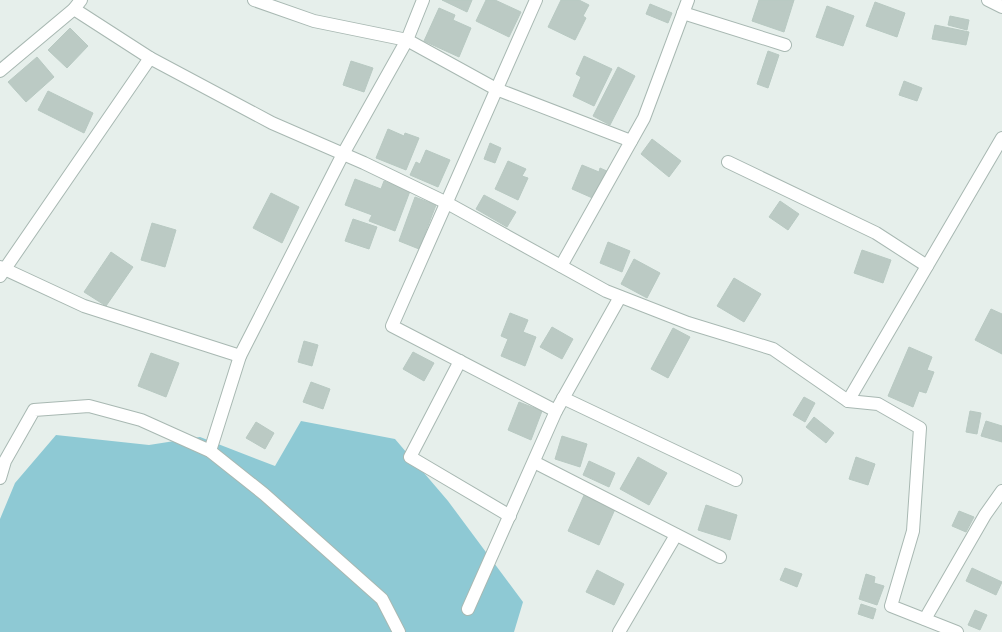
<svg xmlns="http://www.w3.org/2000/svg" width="1002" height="632" font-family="Montserrat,sans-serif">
<rect width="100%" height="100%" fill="#e6efeb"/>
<path fill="#8ec9d4" d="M 301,421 L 395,439 L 448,501 L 523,602 L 514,632 L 0,632 L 0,519 L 15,483 L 56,435 L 149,445 L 200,437 L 275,466 Z"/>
<g fill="#bbcac4" stroke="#b8c9c2">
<path d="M 442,0 L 472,0 L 467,12 Z"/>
<path d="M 486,0 L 495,0 L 521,12 L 509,37 L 476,21 Z"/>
<path d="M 561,0 L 579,0 L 589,5 L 583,16 L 586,18 L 575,40 L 548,27 Z"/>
<path d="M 759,0 L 794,0 L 784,32 L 752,21 Z"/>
<path d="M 875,2 L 905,13 L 897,37 L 866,26 Z"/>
<path d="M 650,4 L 672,13 L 668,23 L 646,14 Z"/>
<path d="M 827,6 L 854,16 L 843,46 L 816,37 Z"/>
<path d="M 439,8 L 455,15 L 453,20 L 471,28 L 459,57 L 424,41 Z"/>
<path d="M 950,16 L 969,20 L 967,30 L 948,25 Z"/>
<path d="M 935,25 L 969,32 L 966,45 L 932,39 Z"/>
<path d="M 70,28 L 88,46 L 67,68 L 48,50 Z"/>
<path d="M 768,51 L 779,55 L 768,88 L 757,84 Z"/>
<path d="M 584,56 L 612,69 L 594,106 L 573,96 L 581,77 L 576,74 Z"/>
<path d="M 37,57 L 54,77 L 26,102 L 8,82 Z"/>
<path d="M 351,61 L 373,68 L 364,92 L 343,85 Z"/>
<path d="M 618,67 L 635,76 L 610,125 L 593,116 Z"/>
<path d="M 904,81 L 922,88 L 917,101 L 899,95 Z"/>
<path d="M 48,91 L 93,113 L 84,133 L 38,110 Z"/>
<path d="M 388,129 L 404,136 L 405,133 L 419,138 L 406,170 L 376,158 Z"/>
<path d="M 652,139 L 681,161 L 669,177 L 641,154 Z"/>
<path d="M 490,143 L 501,148 L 495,163 L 484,159 Z"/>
<path d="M 426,150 L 450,160 L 438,187 L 410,175 L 416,162 L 420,164 Z"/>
<path d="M 508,161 L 526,169 L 522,176 L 528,178 L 518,200 L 495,189 Z"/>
<path d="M 582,165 L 599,172 L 600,168 L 609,172 L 597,200 L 572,189 Z"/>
<path d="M 355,179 L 381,189 L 384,181 L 410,191 L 395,231 L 369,221 L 372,215 L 345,205 Z"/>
<path d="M 271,193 L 299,207 L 282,243 L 253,228 Z"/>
<path d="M 484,195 L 516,212 L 507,227 L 476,209 Z"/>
<path d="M 415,197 L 436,205 L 419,249 L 399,241 Z"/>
<path d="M 780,201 L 799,214 L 788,230 L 769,217 Z"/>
<path d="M 353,219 L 377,227 L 369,249 L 345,241 Z"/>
<path d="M 152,223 L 176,230 L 165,267 L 141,260 Z"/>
<path d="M 608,242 L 630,251 L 622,272 L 600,263 Z"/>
<path d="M 862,250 L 891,260 L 883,283 L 854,273 Z"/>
<path d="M 111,252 L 133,267 L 106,306 L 84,292 Z"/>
<path d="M 634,259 L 660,273 L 647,298 L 621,284 Z"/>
<path d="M 734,278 L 761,294 L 744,322 L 717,306 Z"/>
<path d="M 991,309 L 1002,314 L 1002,354 L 975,340 Z"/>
<path d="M 510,313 L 528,320 L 523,332 L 536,337 L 525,366 L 501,356 L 508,339 L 501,336 Z"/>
<path d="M 552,327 L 573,339 L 562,359 L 540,347 Z"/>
<path d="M 673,328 L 690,337 L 668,378 L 651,369 Z"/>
<path d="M 304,341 L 318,345 L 312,366 L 298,362 Z"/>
<path d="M 909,347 L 932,357 L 927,370 L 934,372 L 926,393 L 919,391 L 913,407 L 888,396 Z"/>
<path d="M 413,352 L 434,363 L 424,381 L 403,369 Z"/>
<path d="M 151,353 L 179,363 L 166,397 L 138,386 Z"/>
<path d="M 311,382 L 330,389 L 323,409 L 303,402 Z"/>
<path d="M 804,397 L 815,403 L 805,422 L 793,415 Z"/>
<path d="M 519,402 L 542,411 L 531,440 L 508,430 Z"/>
<path d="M 970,411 L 981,413 L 977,434 L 966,432 Z"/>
<path d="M 814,417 L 834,433 L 826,443 L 806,427 Z"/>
<path d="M 986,421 L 1002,426 L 1002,442 L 981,436 Z"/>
<path d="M 256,422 L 274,433 L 265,449 L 246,438 Z"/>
<path d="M 562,436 L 587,444 L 580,467 L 555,459 Z"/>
<path d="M 638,457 L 667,473 L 649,505 L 620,489 Z"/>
<path d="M 856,457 L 875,464 L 868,485 L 849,479 Z"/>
<path d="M 589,461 L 615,473 L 609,487 L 583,475 Z"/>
<path d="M 585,493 L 616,507 L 599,545 L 568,531 Z"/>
<path d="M 706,505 L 737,515 L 730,540 L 698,530 Z"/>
<path d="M 959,511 L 974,517 L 966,532 L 952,526 Z"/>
<path d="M 785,568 L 802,574 L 797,587 L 780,580 Z"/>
<path d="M 972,568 L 1002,582 L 996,595 L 966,581 Z"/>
<path d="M 597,570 L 624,584 L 614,605 L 586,592 Z"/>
<path d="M 866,574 L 875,577 L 874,583 L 884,586 L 877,605 L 859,599 Z"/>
<path d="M 861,604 L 876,609 L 873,619 L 858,614 Z"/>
<path d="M 975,610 L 987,615 L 980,630 L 968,625 Z"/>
</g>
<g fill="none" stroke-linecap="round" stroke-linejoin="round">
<defs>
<g id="minor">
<path d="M 254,0 L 314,21 L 407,40 L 496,89 L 631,141"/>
<path d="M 536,0 L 392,326 L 556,411"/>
<path d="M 988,0 L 1002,7"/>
<path d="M 74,9 L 150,58 L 272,123 L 364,163 L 447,203 L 606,291 L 688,323 L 773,349 L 848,401 L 878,404 L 920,428 L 913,531 L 891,606 L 957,632"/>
<path d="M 683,13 L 785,45"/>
<path d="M 0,71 L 74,9 L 81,0"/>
<path d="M 728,162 L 876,233 L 927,266"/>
<path d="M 561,266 L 644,118 L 688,0"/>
<path d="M 0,267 L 84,306 L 240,356"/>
<path d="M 0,276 L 150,58"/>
<path d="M 460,361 L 410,457 L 510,516"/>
<path d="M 563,398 L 736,480"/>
<path d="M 848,401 L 1002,138"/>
<path d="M 210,451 L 240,356 L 343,154 L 407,40 L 423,0"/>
<path d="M 534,462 L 720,557"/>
<path d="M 0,478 L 5,461 L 34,410 L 89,406 L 141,420 L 210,451 L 264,494 L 382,599 L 399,632"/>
<path d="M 468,609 L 556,411 L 620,297"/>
<path d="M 925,619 L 985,515 L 1002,491"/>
<path d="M 619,632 L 676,535"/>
</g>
</defs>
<use href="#minor" stroke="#a8b8b2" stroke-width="14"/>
<use href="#minor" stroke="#fff" stroke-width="12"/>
</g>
</svg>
